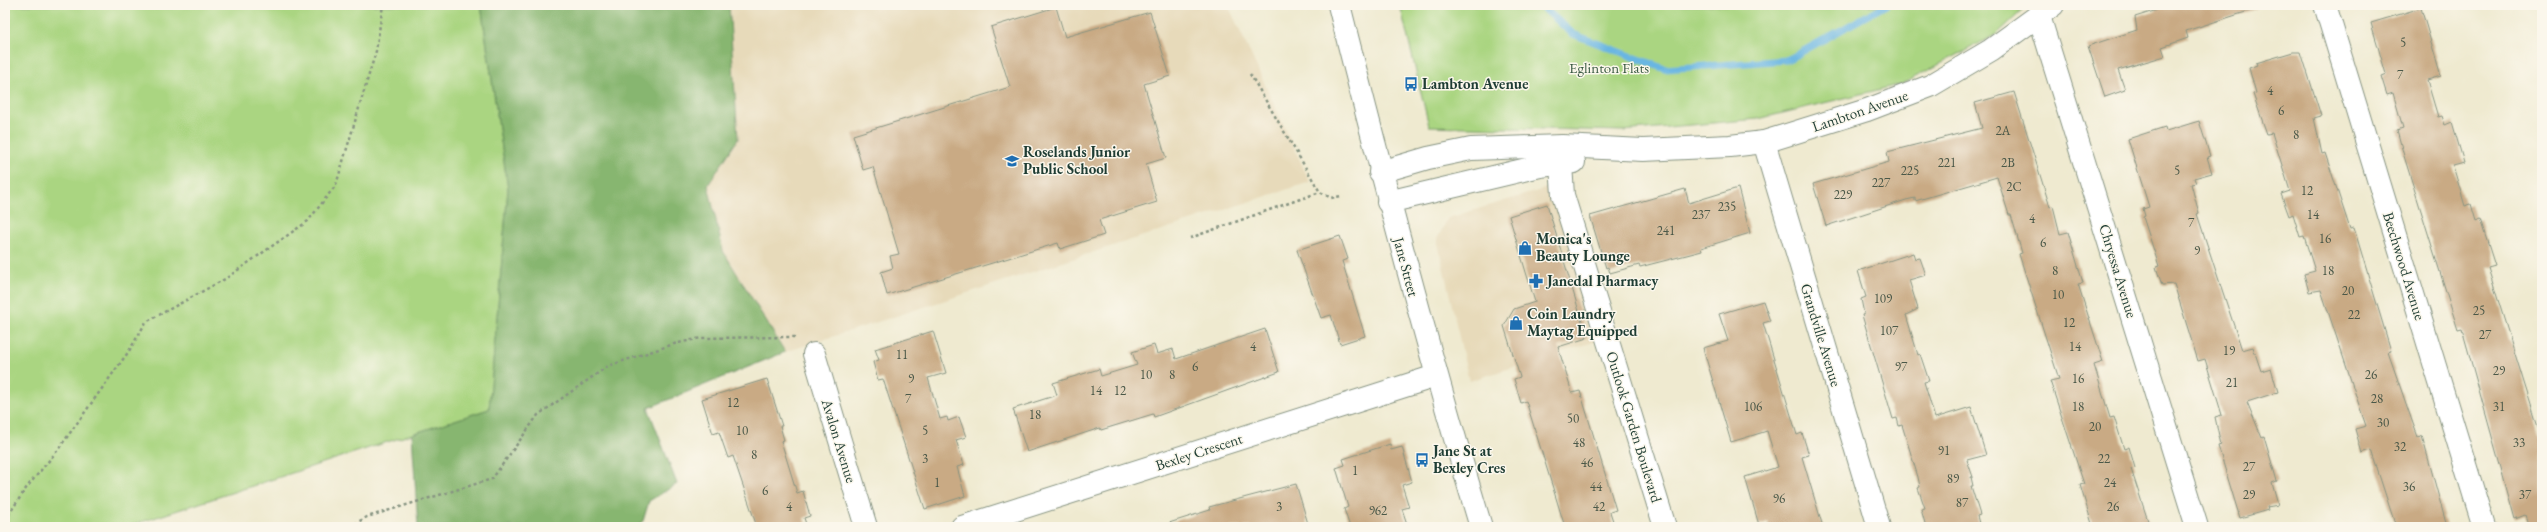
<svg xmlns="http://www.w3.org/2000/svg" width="2547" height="532" font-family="'EB Garamond',serif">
<rect width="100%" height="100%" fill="#fbf7ec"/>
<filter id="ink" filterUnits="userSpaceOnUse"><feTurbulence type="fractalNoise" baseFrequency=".025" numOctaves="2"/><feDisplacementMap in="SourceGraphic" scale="8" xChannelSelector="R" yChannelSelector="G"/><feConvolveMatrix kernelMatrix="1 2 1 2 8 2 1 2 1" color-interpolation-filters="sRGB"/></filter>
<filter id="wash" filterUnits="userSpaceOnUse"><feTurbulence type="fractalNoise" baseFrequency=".012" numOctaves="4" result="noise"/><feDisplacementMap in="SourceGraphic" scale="16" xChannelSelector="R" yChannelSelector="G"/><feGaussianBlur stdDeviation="0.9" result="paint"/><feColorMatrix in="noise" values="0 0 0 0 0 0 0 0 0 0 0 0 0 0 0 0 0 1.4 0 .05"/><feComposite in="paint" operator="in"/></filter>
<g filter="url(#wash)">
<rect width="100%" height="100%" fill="#efead0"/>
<g fill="#e7daba">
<path d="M 729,5 L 1228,5 L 1310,182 L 785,352 L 723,251 L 708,185 L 738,139 Z"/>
<path d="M 1554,186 L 1603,339 L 1469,381 L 1437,239 L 1448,218 Z"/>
</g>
<g fill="#aad581" stroke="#64895a">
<path d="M 5,5 L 481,5 L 508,189 L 489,409 L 126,527 L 5,527 Z"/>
<path d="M 1400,5 L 2028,5 L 1997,34 L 1902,84 L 1758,119 L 1623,131 L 1429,126 Z"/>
</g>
<path fill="#87b66f" stroke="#537a52" d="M 481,5 L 729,5 L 738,139 L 708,185 L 723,251 L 785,352 L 648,408 L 677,484 L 649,501 L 643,521 L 636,527 L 418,527 L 412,434 L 489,409 L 508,189 Z"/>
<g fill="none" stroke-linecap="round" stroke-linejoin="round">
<path stroke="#69b6e2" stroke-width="7" d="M 1540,5 L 1573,34 L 1665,69 L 1787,60 L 1886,5"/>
</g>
<g id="blocks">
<g fill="#c9aa84">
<path d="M 2155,5 L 2255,5 L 2255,9 L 2186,31 L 2188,38 L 2162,47 L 2165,56 L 2118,70 L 2125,90 L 2105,97 L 2088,46 L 2137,30 L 2135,17 L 2157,10 Z"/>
<path d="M 1056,7 L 1065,37 L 1150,12 L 1170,76 L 1144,84 L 1166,158 L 1146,164 L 1157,202 L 1099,220 L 1104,235 L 1060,249 L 1058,243 L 887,295 L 881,272 L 893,268 L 890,256 L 899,254 L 873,167 L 863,170 L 853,135 L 1010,87 L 991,27 Z"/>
<path d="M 2421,8 L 2441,76 L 2427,80 L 2438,117 L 2442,116 L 2445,125 L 2452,122 L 2464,163 L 2453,166 L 2465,206 L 2471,204 L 2476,221 L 2480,219 L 2495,266 L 2488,268 L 2542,440 L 2542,527 L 2529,527 L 2525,515 L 2515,519 L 2462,329 L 2458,330 L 2404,156 L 2397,130 L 2403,128 L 2393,93 L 2387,95 L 2381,76 L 2386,74 L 2371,23 Z"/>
<path d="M 2293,52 L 2301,52 L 2321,116 L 2314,118 L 2322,154 L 2325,153 L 2350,229 L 2354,228 L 2391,351 L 2388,352 L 2412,421 L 2418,437 L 2422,436 L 2447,527 L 2396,527 L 2371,450 L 2362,453 L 2355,429 L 2366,426 L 2321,290 L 2309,292 L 2304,274 L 2315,271 L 2304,236 L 2300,237 L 2293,214 L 2289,216 L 2281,194 L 2290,191 L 2272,133 L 2267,134 L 2253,94 L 2256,93 L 2249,68 L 2257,65 L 2256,63 Z"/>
<path d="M 2014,92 L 2050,207 L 2053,206 L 2060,234 L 2068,232 L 2083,283 L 2078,284 L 2103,362 L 2094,365 L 2110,418 L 2114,417 L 2124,449 L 2129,447 L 2135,468 L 2131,469 L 2150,527 L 2093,527 L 2080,485 L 2084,484 L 2050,381 L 2059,379 L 2019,254 L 2022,253 L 2011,215 L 2009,215 L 1997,177 L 1915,201 L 1915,198 L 1906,200 L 1826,226 L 1813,184 L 1889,162 L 1887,152 L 1982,128 L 1975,103 Z"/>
<path d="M 2199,121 L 2210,156 L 2207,157 L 2212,173 L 2194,178 L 2196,183 L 2191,184 L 2199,213 L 2197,214 L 2242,350 L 2253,347 L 2261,371 L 2271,368 L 2278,392 L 2247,402 L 2262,438 L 2264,437 L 2277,481 L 2272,483 L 2278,505 L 2267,507 L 2268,510 L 2240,518 L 2218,446 L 2221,445 L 2215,417 L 2222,415 L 2205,359 L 2198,361 L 2174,284 L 2162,285 L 2156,267 L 2159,266 L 2143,217 L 2145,216 L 2143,209 L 2149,207 L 2128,139 L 2165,127 L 2166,131 Z"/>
<path d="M 1738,188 L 1750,233 L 1701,248 L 1702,251 L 1640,267 L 1639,265 L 1610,273 L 1608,267 L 1606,268 L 1590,216 L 1685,189 L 1689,203 Z"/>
<path d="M 1547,204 L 1587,338 L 1558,347 L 1572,393 L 1580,391 L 1616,510 L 1610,512 L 1615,527 L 1565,527 L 1526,401 L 1521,403 L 1514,379 L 1520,377 L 1504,326 L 1514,309 L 1535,302 L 1509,216 Z"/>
<path d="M 1340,236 L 1348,259 L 1342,261 L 1365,336 L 1340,344 L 1331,315 L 1321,318 L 1297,250 Z"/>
<path d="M 1913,253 L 1915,259 L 1920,258 L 1926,275 L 1909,280 L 1918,309 L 1906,315 L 1918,355 L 1920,354 L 1929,381 L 1924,382 L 1935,418 L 1971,407 L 1986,455 L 1967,460 L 1973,477 L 1971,477 L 1973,486 L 1971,486 L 1980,515 L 1977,516 L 1980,527 L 1926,527 L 1921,509 L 1925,508 L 1918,488 L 1920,487 L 1918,477 L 1902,425 L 1899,426 L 1897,418 L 1893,419 L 1862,315 L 1864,314 L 1861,299 L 1866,297 L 1858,271 Z"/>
<path d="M 1763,301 L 1770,321 L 1763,323 L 1797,435 L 1802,433 L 1809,455 L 1802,457 L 1823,527 L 1769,527 L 1768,522 L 1759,525 L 1745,477 L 1778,467 L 1767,431 L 1731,442 L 1703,348 L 1728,341 L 1719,314 Z"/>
<path d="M 1265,329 L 1279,372 L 1154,417 L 1153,414 L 1101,430 L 1100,428 L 1027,452 L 1013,409 L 1057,395 L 1053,383 L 1099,369 L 1101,376 L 1137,365 L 1132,352 L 1154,345 L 1157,354 L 1173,349 L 1176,359 Z"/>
<path d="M 933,331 L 946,373 L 928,378 L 940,419 L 947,417 L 948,421 L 959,417 L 966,437 L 956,440 L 964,465 L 957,467 L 965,496 L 925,509 L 883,379 L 878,380 L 873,362 L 879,360 L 875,349 Z"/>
<path d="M 767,379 L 782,426 L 780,426 L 784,440 L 781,441 L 797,493 L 803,491 L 810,516 L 804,518 L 807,527 L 757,527 L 733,456 L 728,458 L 719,432 L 713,434 L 702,399 Z"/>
<path d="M 1390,444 L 1391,450 L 1402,447 L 1412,482 L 1402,485 L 1409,507 L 1402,509 L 1408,527 L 1350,527 L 1344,509 L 1348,507 L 1336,468 L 1345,465 L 1343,459 Z"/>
<path d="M 1296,484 L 1309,527 L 1170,527 L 1169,523 L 1210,510 L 1209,507 Z"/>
</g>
</g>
</g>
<g filter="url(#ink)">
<use href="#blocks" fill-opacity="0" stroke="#879482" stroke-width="1"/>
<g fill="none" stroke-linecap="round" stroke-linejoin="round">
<defs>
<g id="minor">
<path d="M 2325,5 L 2484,527"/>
<path d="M 2039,16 L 2197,527"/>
<path d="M 1764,142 L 1879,527"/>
<path d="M 1561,164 L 1563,195 L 1665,527"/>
<path d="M 1380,172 L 1428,158 L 1471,149 L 1562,146 L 1643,150 L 1730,146 L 1764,142 L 1867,110 L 1930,86 L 1991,50 L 2053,5"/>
<path d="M 1388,202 L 1540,166 L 1574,162"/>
<path d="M 814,354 L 866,527"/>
<path d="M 962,527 L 1436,376"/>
</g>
<path id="major" d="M 1339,5 C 1383,180 1429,354 1481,527"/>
</defs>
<use href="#minor" stroke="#879482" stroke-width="24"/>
<use href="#major" stroke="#879482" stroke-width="24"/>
<g stroke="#879482" stroke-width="2.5" stroke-dasharray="3 3" stroke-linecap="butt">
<path d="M 1250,74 L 1320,192 L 1331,198 L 1341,196"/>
<path d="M 1190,238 L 1320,192"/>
<path d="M 5,520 L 27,487 L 57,451 L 129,351 L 146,322 L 225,279 L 308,221 L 336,185 L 376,51 L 383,5"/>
<path d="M 349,527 L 367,517 L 492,479 L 538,415 L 608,366 L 674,344 L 701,338 L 795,337 L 797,339"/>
</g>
<use href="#minor" stroke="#fff" stroke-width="22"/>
<use href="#major" stroke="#fff" stroke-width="22"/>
</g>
</g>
<defs>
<symbol id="bus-bare" viewBox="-9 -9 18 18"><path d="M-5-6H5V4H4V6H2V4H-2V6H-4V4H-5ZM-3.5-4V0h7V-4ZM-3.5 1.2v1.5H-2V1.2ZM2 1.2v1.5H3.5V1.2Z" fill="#1f6fb2" stroke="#fbf7ec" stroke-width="2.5" paint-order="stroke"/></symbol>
<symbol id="school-bare" viewBox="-9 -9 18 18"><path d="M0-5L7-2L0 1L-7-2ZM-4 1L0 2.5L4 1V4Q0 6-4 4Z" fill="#1f6fb2" stroke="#fbf7ec" stroke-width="2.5" paint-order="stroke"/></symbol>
<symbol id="shop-bare" viewBox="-9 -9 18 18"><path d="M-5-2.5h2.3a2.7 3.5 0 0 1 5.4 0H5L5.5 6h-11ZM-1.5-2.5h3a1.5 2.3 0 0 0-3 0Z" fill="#1f6fb2" stroke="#fbf7ec" stroke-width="2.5" paint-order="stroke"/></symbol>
<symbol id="pharmacy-bare" viewBox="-9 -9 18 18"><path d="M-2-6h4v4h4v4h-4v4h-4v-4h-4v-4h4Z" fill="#1f6fb2" stroke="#fbf7ec" stroke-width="2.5" paint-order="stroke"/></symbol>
</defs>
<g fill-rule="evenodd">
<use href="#bus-bare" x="1401" y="74" width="20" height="20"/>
<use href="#school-bare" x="1002" y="151" width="20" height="20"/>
<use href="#shop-bare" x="1515" y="238" width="20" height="20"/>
<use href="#pharmacy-bare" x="1526" y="271" width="20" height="20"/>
<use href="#shop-bare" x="1506" y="313" width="20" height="20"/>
<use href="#bus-bare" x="1412" y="450" width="20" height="20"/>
</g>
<g text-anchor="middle" stroke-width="3" stroke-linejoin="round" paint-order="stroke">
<g font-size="13" fill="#4a5848">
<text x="2403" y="47">5</text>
<text x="2400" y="79">7</text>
<text x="2270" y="95">4</text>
<text x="2281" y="115">6</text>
<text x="2003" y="135">2A</text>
<text x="2296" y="139">8</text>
<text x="1947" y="167">221</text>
<text x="2008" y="167">2B</text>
<text x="1910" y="175">225</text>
<text x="2177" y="175">5</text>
<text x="1881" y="187">227</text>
<text x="2014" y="191">2C</text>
<text x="2307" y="195">12</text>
<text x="1843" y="199">229</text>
<text x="1727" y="211">235</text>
<text x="1701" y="219">237</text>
<text x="2313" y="219">14</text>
<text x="2032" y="223">4</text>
<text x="2191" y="227">7</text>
<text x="1666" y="235">241</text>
<text x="2325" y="243">16</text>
<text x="2043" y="247">6</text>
<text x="2197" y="255">9</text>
<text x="2055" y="275">8</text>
<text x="2328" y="275">18</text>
<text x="2348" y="295">20</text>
<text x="2058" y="299">10</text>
<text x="1883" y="303">109</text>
<text x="2479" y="315">25</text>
<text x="2354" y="319">22</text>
<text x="2069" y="327">12</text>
<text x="1889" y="335">107</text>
<text x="2485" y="339">27</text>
<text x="1253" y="351">4</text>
<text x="2075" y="351">14</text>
<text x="2229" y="355">19</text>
<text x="902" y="359">11</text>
<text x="1195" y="371">6</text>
<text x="1901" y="371">97</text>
<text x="2499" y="375">29</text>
<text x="1146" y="379">10</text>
<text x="1172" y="379">8</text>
<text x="2371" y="379">26</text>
<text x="911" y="383">9</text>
<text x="2078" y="383">16</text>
<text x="2232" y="387">21</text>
<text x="1096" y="395">14</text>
<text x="1120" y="395">12</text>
<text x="908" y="403">7</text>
<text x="2377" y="403">28</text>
<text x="733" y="407">12</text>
<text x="1753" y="411">106</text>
<text x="2078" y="411">18</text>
<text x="2499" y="411">31</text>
<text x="1035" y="419">18</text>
<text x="1573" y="423">50</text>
<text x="2383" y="427">30</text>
<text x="2095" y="431">20</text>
<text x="742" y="435">10</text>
<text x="925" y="435">5</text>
<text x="1579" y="447">48</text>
<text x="2519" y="447">33</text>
<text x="2400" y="451">32</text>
<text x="1944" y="455">91</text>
<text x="754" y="459">8</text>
<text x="925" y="463">3</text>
<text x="2104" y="463">22</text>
<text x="1587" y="467">46</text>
<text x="2249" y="471">27</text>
<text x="1355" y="475">1</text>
<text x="1953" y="483">89</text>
<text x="937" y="487">1</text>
<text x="2110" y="487">24</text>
<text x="1596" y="491">44</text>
<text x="2409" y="491">36</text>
<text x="765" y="495">6</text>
<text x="2249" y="499">29</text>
<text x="2525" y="499">37</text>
<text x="1779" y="503">96</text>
<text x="1962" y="507">87</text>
<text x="789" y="511">4</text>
<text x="1279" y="511">3</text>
<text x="1599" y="511">42</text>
<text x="2113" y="511">26</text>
<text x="1378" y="515">962</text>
</g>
<g font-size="15" fill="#3b5b43" stroke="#fbf7ec">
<text x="1609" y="73">Eglinton Flats</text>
</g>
<g font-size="15" font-weight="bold" fill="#1f3d34" stroke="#fbf7ec" text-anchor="start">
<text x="1422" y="89">Lambton Avenue</text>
<text x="1023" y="157">Roselands Junior<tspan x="1023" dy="17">Public School</tspan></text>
<text x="1536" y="244">Monica's<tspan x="1536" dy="17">Beauty Lounge</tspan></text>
<text x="1547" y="286">Janedal Pharmacy</text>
<text x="1527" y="319">Coin Laundry<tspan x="1527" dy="17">Maytag Equipped</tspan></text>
<text x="1433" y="456">Jane St at<tspan x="1433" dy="17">Bexley Cres</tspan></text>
</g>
<g font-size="15" fill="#1f3d34" stroke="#fbf7ec">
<text transform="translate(1860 111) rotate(-19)" y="5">Lambton Avenue</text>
<text transform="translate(2404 266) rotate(73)" y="5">Beechwood Avenue</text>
<text transform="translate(1406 267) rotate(75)" y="5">Jane Street</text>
<text transform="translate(2118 271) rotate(73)" y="5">Chryessa Avenue</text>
<text transform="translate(1821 335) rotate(73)" y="5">Grandville Avenue</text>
<text transform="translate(1634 427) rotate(73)" y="5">Outlook Garden Boulevard</text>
<text transform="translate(839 441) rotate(73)" y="5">Avalon Avenue</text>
<text transform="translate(1199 452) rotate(-18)" y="5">Bexley Crescent</text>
</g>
</g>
<rect width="2547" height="532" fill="none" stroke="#fbf7ec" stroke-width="20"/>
</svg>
